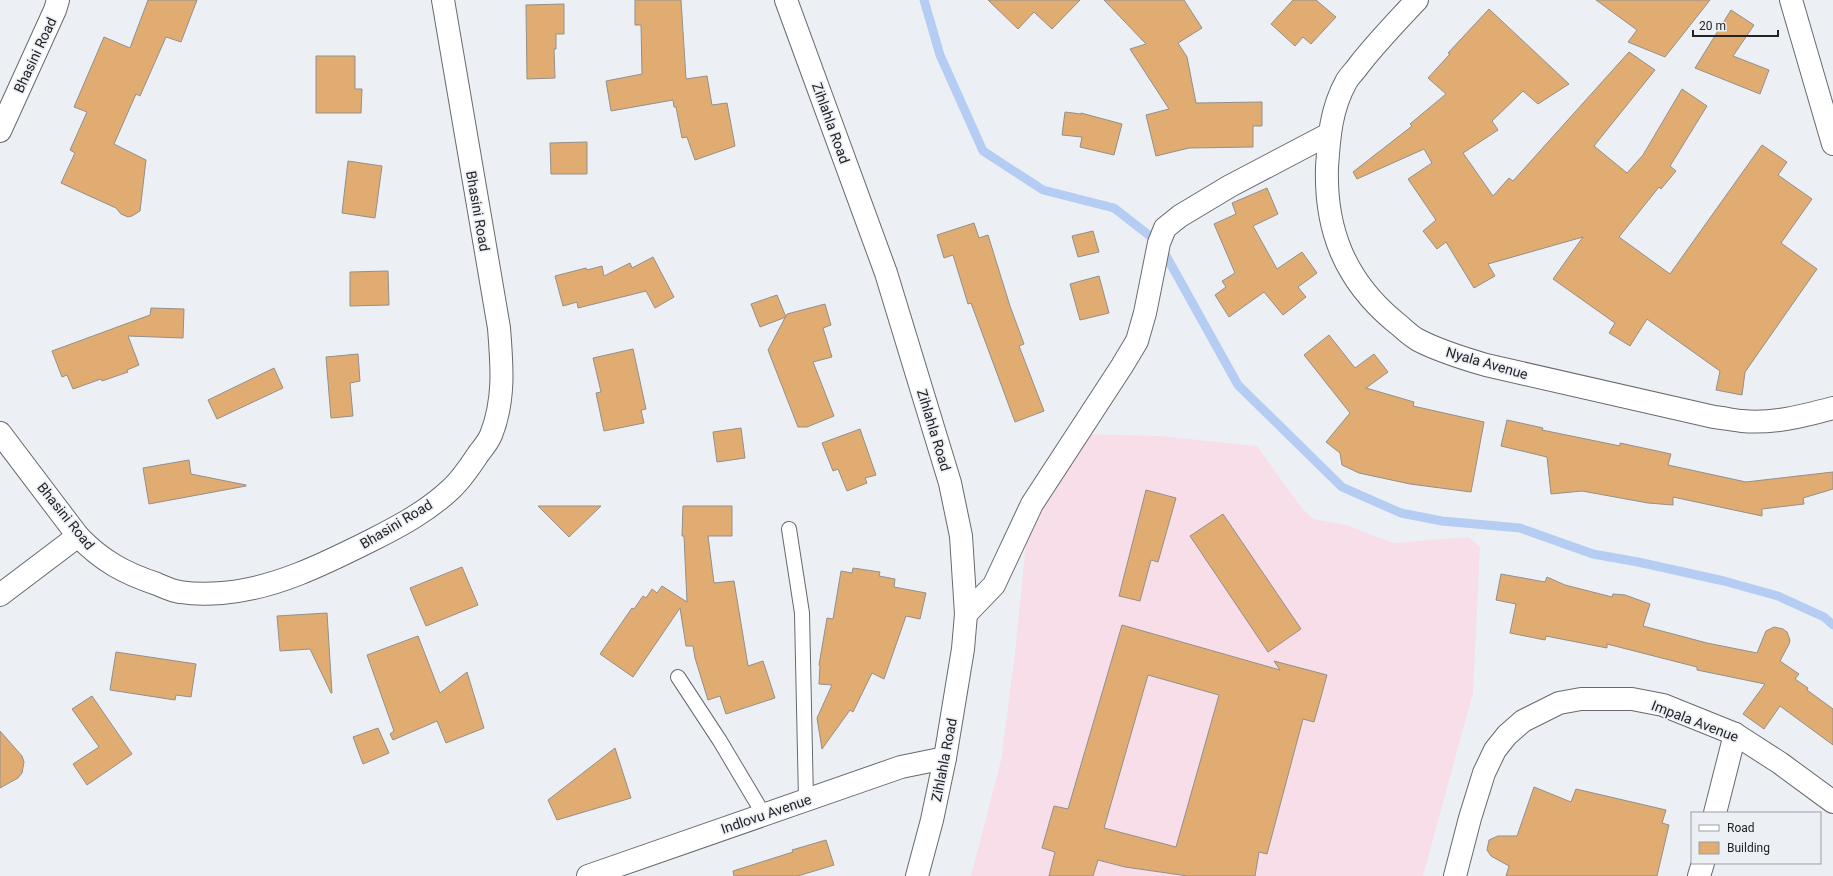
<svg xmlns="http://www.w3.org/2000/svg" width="1833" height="876" font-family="Roboto,sans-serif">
<rect width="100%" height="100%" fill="#ecf0f5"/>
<path fill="#f7dee9" d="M 1081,434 L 1160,436 L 1257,446 L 1301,507 L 1313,519 L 1347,525 L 1393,543 L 1469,537 L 1480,547 L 1473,693 L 1423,876 L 971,876 L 1001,760 L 1015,653 L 1029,514 Z"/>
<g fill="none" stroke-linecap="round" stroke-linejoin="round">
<path stroke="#b6cdf3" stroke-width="9" d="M 924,0 L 940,55 L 983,151 L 1043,190 L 1114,208 L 1159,243 L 1238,385 L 1342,487 L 1401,513 L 1442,521 L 1520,528 L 1593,554 L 1638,562 L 1724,581 L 1778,596 L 1824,617 L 1833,625"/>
</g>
<g fill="#e1ac71" stroke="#938f8b" fill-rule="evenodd">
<path d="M 148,0 L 197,0 L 181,42 L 166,37 L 140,96 L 136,94 L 114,144 L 146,160 L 140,211 L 132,216 L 128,217 L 121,214 L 116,208 L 61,183 L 75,153 L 70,150 L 87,112 L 74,107 L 104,37 L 130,48 Z"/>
<path d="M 635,0 L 681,0 L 686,79 L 707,76 L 712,105 L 727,103 L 735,146 L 695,160 L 687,137 L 682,138 L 676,107 L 674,107 L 673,100 L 611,111 L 606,81 L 642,74 L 641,25 L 635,25 Z"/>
<path d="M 988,0 L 1080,0 L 1052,29 L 1034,12 L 1018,29 Z"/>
<path d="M 1104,0 L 1184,0 L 1202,28 L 1178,43 L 1187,57 L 1196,103 L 1262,102 L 1262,126 L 1253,126 L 1253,147 L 1189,148 L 1156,156 L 1146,115 L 1169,109 L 1130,49 L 1146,44 Z"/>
<path d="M 1293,0 L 1316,0 L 1336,17 L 1311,44 L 1303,37 L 1295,46 L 1271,24 Z"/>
<path d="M 1596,0 L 1710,0 L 1665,57 L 1628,42 L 1637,30 Z"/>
<path d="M 564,4 L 564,34 L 556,34 L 556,49 L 554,49 L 555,78 L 527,79 L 526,5 Z"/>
<path d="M 1489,9 L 1569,84 L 1538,104 L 1523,91 L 1492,121 L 1498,130 L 1463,153 L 1493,196 L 1509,178 L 1513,181 L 1629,52 L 1655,70 L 1594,146 L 1627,173 L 1643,155 L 1682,89 L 1707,106 L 1670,166 L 1676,171 L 1661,189 L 1659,187 L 1619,237 L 1670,274 L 1762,145 L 1787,162 L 1778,175 L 1812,199 L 1781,243 L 1817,269 L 1745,372 L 1742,395 L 1716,390 L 1720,371 L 1647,319 L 1630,346 L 1609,333 L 1615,323 L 1553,279 L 1583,237 L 1488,264 L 1495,276 L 1474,288 L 1446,242 L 1437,249 L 1423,231 L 1436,220 L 1408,179 L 1432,163 L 1424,149 L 1357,179 L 1353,172 L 1412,126 L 1410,124 L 1446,94 L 1428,78 L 1450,54 L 1448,53 Z"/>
<path d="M 1731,10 L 1754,25 L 1733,56 L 1769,70 L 1760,94 L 1695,68 Z"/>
<path d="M 316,56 L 355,56 L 355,89 L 362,89 L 361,113 L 316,113 Z"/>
<path d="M 1065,112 L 1081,114 L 1081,113 L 1122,124 L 1114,155 L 1080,147 L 1082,137 L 1062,135 Z"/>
<path d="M 587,142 L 587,174 L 551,174 L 550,143 Z"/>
<path d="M 348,161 L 382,166 L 375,218 L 342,213 Z"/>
<path d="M 1267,188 L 1278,214 L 1253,226 L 1277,269 L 1302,252 L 1317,273 L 1298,287 L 1306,297 L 1283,315 L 1264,292 L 1229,317 L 1215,295 L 1226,287 L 1222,281 L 1235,273 L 1214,224 L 1236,214 L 1232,203 Z"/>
<path d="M 974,223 L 979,238 L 988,235 L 1010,306 L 1024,344 L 1019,346 L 1044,411 L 1015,422 L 971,303 L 968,304 L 953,255 L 944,258 L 937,235 Z"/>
<path d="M 1093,231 L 1099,252 L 1078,257 L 1072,236 Z"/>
<path d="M 653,257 L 674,297 L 655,308 L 646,291 L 578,308 L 577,302 L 563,306 L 555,276 L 586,268 L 587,270 L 602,266 L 604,276 L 630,263 L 632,268 Z"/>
<path d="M 388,271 L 389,305 L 350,306 L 350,272 Z"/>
<path d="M 1099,276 L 1109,313 L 1080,320 L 1070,284 Z"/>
<path d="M 777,295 L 786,317 L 760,327 L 751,304 Z"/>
<path d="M 825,304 L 831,325 L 823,328 L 832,357 L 813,362 L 834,416 L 807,427 L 798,427 L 768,350 L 787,314 Z"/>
<path d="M 151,308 L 184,309 L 183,338 L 128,336 L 139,365 L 127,370 L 128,372 L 102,381 L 101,379 L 73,389 L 67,375 L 62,377 L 52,351 L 150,315 Z"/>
<path d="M 1329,335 L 1355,368 L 1374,354 L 1388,372 L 1366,388 L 1414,402 L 1413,406 L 1484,422 L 1471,492 L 1410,484 L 1359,473 L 1342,465 L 1340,453 L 1326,442 L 1350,413 L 1304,355 Z"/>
<path d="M 633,349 L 646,409 L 641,410 L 644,423 L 604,431 L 596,393 L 601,392 L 593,358 Z"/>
<path d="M 358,354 L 360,381 L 350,383 L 353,416 L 331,418 L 326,357 Z"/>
<path d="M 274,368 L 283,388 L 217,419 L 208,400 Z"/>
<path d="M 1507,420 L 1543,428 L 1542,430 L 1620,446 L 1620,443 L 1671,454 L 1668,465 L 1746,482 L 1833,472 L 1833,489 L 1803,498 L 1804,504 L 1762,509 L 1762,516 L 1673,497 L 1673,505 L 1648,503 L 1582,491 L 1551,494 L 1547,457 L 1501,446 Z"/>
<path d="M 741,428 L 745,458 L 717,462 L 713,432 Z"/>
<path d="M 860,429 L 876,475 L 865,478 L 867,483 L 847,491 L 838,469 L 833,471 L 822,443 Z"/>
<path d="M 189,460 L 191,474 L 246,485 L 246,486 L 149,504 L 143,468 Z"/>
<path d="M 1146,490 L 1176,498 L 1158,562 L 1151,560 L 1140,601 L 1119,596 Z"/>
<path d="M 538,506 L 601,506 L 569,537 Z"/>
<path d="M 683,506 L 732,506 L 732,536 L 708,536 L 714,583 L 734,581 L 748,666 L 763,661 L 775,698 L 726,714 L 720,696 L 708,700 L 695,658 L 693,646 L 686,646 L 680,608 L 633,677 L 600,654 L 632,608 L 634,609 L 643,596 L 646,598 L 652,589 L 657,593 L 662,586 L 687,602 L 684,536 L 682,536 Z"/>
<path d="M 1223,514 L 1301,629 L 1268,652 L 1190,536 Z"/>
<path d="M 462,567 L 478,605 L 426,626 L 410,588 Z"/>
<path d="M 853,568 L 880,572 L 879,576 L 895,579 L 894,587 L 926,593 L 920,619 L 906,616 L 884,679 L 872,673 L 853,712 L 850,710 L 822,749 L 817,718 L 832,685 L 819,684 L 820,666 L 819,665 L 827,618 L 833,619 L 841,571 L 852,573 Z"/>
<path d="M 1501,574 L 1545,582 L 1547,577 L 1565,585 L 1612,597 L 1613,594 L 1625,595 L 1650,604 L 1643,626 L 1707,643 L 1757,653 L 1766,631 L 1774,627 L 1783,629 L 1787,632 L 1790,640 L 1789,644 L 1780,661 L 1799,674 L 1795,679 L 1808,688 L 1807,690 L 1833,709 L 1833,745 L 1780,706 L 1764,729 L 1743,714 L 1765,684 L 1697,670 L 1697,667 L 1607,644 L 1607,648 L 1546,636 L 1545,640 L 1510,633 L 1516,604 L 1496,600 Z"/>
<path d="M 327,613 L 332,693 L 331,693 L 310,649 L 280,651 L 277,616 Z"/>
<path d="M 1122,625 L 1280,670 L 1274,661 L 1327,675 L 1314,722 L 1303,719 L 1267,854 L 1259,852 L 1255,876 L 1188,876 L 1125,867 L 1098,860 L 1093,876 L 1049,876 L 1055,852 L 1042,848 L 1054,806 L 1068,809 ZM 1148,675 L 1219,695 L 1176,847 L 1104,828 Z"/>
<path d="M 418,636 L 440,693 L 467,672 L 484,728 L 446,743 L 437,721 L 393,740 L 390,734 L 394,731 L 367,655 Z"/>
<path d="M 116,652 L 196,664 L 191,697 L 176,695 L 175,700 L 110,690 Z"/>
<path d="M 92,696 L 132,754 L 87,785 L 73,764 L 99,747 L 72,709 Z"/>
<path d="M 378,728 L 389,753 L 363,764 L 353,737 Z"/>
<path d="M 0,731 L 22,756 L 24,762 L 22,773 L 18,778 L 0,788 Z"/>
<path d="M 615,748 L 631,798 L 557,820 L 548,800 Z"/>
<path d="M 1534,787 L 1571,802 L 1576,789 L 1666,810 L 1662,823 L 1669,825 L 1657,876 L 1506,876 L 1509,866 L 1491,856 L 1487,850 L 1489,840 L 1498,836 L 1517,836 Z"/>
<path d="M 826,840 L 834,865 L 798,876 L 734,876 L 733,871 L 793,852 L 792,850 Z"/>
</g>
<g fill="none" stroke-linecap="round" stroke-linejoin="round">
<defs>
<g id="service">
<path d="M 789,529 L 802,613 L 806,800"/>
<path d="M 678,677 L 720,741 L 764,815"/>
</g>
<g id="minor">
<path d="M 786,0 L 886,273 L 950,483 L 961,536 L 966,614 L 963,649 L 945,758 L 932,820 L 917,876"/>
<path d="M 1417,0 C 1397,21 1377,42 1359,65 C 1355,71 1349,76 1346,82 C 1331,109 1329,137 1327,167 C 1325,230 1345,280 1394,321 C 1402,327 1409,335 1418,340 C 1439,351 1462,358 1486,365 L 1714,417 C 1723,418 1733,420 1742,421 C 1773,424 1803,416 1833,408"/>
<path d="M 1791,0 L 1833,144"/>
<path d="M 0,131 L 55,10 L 58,0"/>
<path d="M 0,433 L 78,536 C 102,561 124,573 157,584 C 164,587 172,591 180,592 C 193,594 209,594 222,593 C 274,589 324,564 370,541 C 398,527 428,511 451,489 C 462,479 471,465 479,453 C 483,448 488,442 491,435 C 505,400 502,365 499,328 L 443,0"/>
<path d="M 0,595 L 78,536"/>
<path d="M 966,614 L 994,585 L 1032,504 L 1122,366 L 1137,341 L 1145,313 L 1159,243 L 1165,228 L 1180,216 L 1230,186 L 1329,134"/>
<path d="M 1715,813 L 1735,734"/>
<path d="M 588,876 L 901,767 L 945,758"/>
<path d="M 1455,876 L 1470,818 L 1484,773 L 1495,750 L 1507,735 L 1523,721 L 1559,703 L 1581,699 L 1632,699 L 1663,705 L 1735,734 L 1780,763 L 1833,802"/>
<path d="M 1699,876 L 1703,863"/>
</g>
</defs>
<use href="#service" stroke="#666a6e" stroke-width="16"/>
<use href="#minor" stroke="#666a6e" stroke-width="24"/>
<use href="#service" stroke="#fff" stroke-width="14"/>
<use href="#minor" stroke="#fff" stroke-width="22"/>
</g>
<g text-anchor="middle" stroke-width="3.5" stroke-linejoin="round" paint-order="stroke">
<g font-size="14" fill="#222325" stroke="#ecf0f5">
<text transform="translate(35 55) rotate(-65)" y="5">Bhasini Road</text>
<text transform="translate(831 123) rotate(70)" y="5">Zihlahla Road</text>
<text transform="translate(478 211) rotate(80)" y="5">Bhasini Road</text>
<text transform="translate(1487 363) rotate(16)" y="5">Nyala Avenue</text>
<text transform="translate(934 430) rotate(73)" y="5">Zihlahla Road</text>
<text transform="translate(66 516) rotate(51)" y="5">Bhasini Road</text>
<text transform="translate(396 524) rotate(-31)" y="5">Bhasini Road</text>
<text transform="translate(1695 721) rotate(21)" y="5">Impala Avenue</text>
<text transform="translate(944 760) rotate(-79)" y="5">Zihlahla Road</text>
<text transform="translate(766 814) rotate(-19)" y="5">Indlovu Avenue</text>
</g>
</g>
<rect x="1691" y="812" width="130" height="52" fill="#ecf0f5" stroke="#9b9ea2"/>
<rect x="1699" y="825" width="20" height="6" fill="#ffffff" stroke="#9b9ea2"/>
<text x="1727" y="832" font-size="12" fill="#222325">Road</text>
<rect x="1699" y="842" width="20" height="12" fill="#e1ac71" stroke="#9b9ea2"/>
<text x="1727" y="852" font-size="12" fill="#222325">Building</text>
<path d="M1693 30v6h85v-6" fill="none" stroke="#222325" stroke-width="2"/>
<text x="1699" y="30" font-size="12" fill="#222325" stroke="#ecf0f5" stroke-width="3" paint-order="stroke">20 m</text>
</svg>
